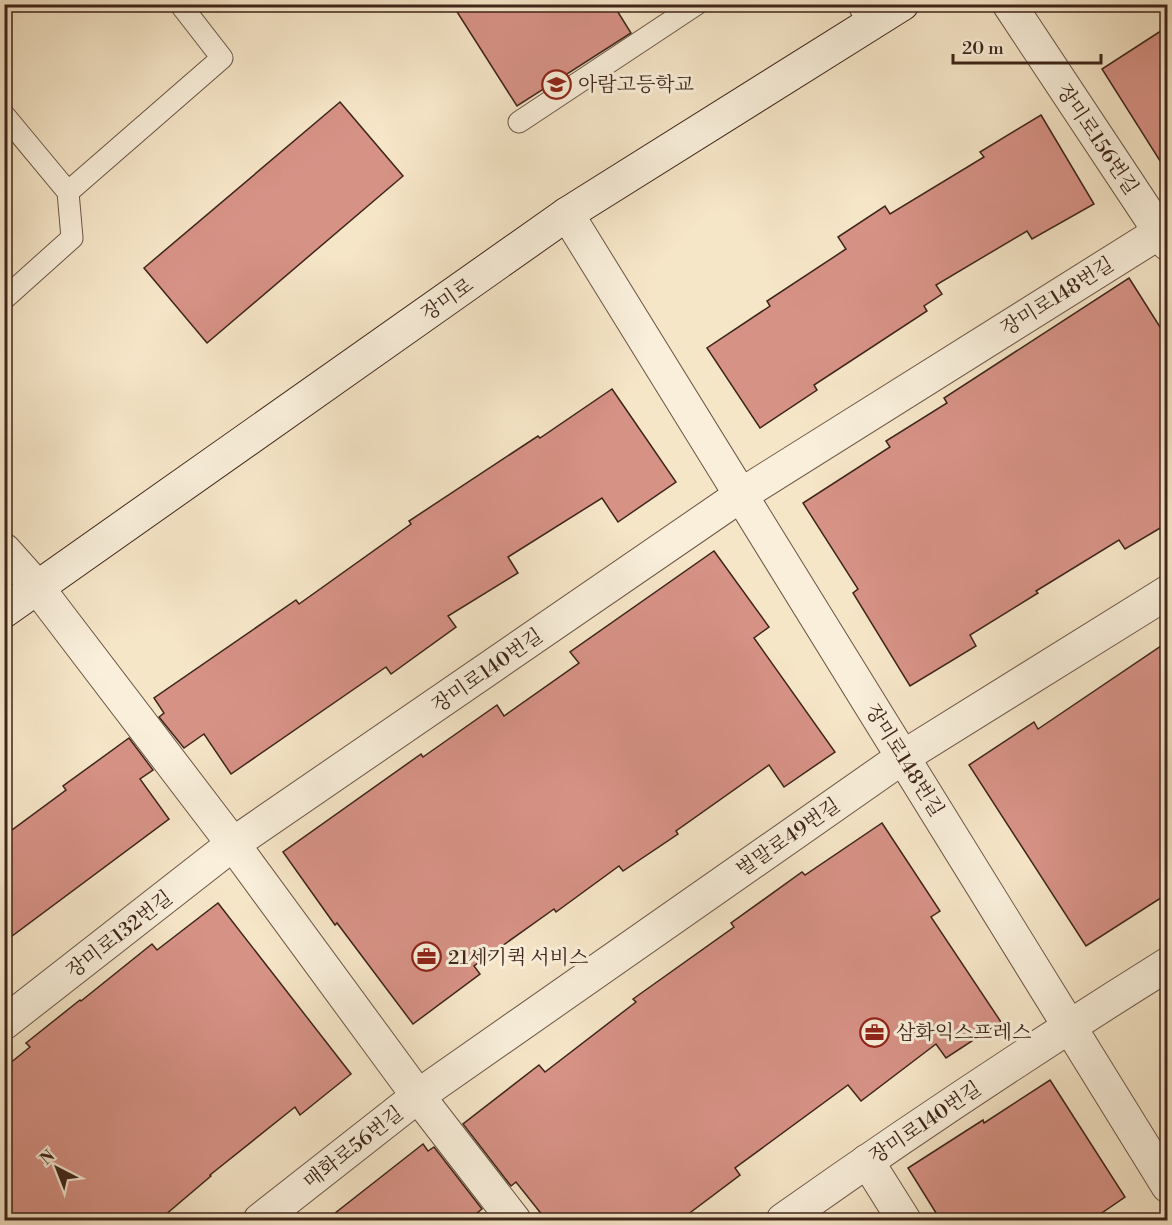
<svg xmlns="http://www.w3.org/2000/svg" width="1172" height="1225" font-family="'Libre Bodoni','Noto Serif KR',serif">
<rect width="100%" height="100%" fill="#f6e6c8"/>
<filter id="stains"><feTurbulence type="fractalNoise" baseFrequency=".00333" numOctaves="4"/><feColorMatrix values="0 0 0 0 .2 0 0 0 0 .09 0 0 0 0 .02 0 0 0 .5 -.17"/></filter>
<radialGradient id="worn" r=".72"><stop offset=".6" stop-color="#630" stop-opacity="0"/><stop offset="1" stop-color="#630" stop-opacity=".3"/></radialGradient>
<g fill="#d79286" stroke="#3e251a" stroke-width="1.5">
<path d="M 452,4 L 613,4 L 631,33 L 517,106 Z"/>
<path d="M 1167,27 L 1167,172 L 1102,69 Z"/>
<path d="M 340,102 L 403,176 L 207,343 L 144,268 Z"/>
<path d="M 1041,115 L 1094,204 L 1032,239 L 1027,231 L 936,285 L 942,294 L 924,306 L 927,311 L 814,385 L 817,390 L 760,428 L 707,348 L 770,306 L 767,301 L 846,249 L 838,237 L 885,206 L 890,214 L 984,157 L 980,152 Z"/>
<path d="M 1129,278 L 1167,338 L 1167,524 L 1125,549 L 1119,540 L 1036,591 L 1038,593 L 970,635 L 976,646 L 910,686 L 853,593 L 858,589 L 803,503 L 890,447 L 886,441 L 947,403 L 944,398 Z"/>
<path d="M 612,389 L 676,482 L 618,522 L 602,498 L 508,557 L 518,573 L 448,616 L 456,627 L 391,674 L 386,667 L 231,774 L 204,734 L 184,748 L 159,717 L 164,713 L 154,698 L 296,600 L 299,604 L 411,524 L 409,521 L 538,436 L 540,438 Z"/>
<path d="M 714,551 L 769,627 L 754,638 L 835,752 L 784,787 L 769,765 L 676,831 L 678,834 L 623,871 L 619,866 L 556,912 L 554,909 L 474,966 L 480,974 L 413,1024 L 337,923 L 335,925 L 283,852 L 421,754 L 423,757 L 497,705 L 504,716 L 579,663 L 570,652 Z"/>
<path d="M 1167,642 L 1167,894 L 1086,946 L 969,765 L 1034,722 L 1038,729 Z"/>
<path d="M 129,738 L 153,770 L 140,779 L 169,819 L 4,942 L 4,836 L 66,790 L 63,786 Z"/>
<path d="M 882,823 L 940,911 L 931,917 L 1001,1022 L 946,1058 L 936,1044 L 861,1101 L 848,1085 L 735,1168 L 740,1175 L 679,1221 L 547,1221 L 516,1182 L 511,1186 L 463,1124 L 539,1065 L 545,1072 L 636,1002 L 633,999 L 734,927 L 731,923 L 802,872 L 805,875 Z"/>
<path d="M 218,903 L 351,1074 L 300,1115 L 295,1107 L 210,1175 L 211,1176 L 158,1221 L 4,1221 L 4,1068 L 30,1047 L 26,1043 L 80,1000 L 81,1001 L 152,944 L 157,950 Z"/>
<path d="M 1050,1080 L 1125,1197 L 1090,1221 L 941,1221 L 908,1168 L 983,1120 L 984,1123 Z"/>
<path d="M 423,1144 L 428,1151 L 434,1147 L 482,1209 L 467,1221 L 325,1221 Z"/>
</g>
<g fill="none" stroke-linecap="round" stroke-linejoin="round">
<defs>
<g id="lane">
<path d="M 858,4 L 869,25"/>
<path d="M 4,115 L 68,192 L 72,238 L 4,299"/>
<path d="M 519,122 L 697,4"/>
<path d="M 68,192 L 222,58 L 180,4"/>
</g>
<g id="street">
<path d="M 1009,4 L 1168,244"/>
<path d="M 567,214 L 1168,1186"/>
<path d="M 4,550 L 37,587 L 233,844 L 418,1096 L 514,1220"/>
<path d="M 4,1023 L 233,844 L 741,495 L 1160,232"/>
<path d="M 867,1161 L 904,1220"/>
<path d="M 260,1220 L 418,1096 L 903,757 L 1168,592"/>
<path d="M 783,1220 C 909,1131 1037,1046 1168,964"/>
</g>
<path id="secondary" d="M 4,611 L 567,214 L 902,4"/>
</defs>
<use href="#lane" stroke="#6c5546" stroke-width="23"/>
<use href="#street" stroke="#6c5546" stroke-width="35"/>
<use href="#secondary" stroke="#3e251a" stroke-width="35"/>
<use href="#lane" stroke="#f9efdb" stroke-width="21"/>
<use href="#street" stroke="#f9efdb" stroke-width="33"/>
<use href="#secondary" stroke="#f9efdb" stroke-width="33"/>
</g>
<defs>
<symbol id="school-ring" viewBox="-11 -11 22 22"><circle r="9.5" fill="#f9efdb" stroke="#8f2418" stroke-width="1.5"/><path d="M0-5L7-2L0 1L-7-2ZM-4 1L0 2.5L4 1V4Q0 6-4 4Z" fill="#8f2418"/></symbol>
<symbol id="office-ring" viewBox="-11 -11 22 22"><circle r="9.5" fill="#f9efdb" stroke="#8f2418" stroke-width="1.5"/><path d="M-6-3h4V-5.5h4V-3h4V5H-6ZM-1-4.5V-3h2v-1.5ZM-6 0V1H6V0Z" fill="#8f2418"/></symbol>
</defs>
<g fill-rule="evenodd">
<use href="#school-ring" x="540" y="68" width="33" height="33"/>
<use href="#office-ring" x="410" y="940" width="33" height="33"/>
<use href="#office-ring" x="858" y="1016" width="33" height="33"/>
</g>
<g text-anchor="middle" stroke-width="6" stroke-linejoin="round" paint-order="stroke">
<g font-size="20" fill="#3e251a" stroke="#f9efdb" text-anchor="start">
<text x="578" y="91">아람고등학교</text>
<text x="448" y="964">21세기퀵 서비스</text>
<text x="896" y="1039">삼화익스프레스</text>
</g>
<g font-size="20" fill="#3e251a" stroke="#f9efdb">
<text transform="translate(1098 139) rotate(56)" y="7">장미로156번길</text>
<text transform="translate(1057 296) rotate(-32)" y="7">장미로148번길</text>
<text transform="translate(447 299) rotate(-35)" y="7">장미로</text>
<text transform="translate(487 670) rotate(-35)" y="7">장미로140번길</text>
<text transform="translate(905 760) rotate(58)" y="7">장미로148번길</text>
<text transform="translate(788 837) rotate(-35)" y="7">벌말로49번길</text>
<text transform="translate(119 934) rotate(-38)" y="7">장미로132번길</text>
<text transform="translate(925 1122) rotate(-34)" y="7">장미로140번길</text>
<text transform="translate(353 1147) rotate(-38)" y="7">매화로56번길</text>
</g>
</g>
<rect width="1172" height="1225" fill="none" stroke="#f6e6c8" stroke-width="24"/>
<rect x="6" y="6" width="1160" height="1213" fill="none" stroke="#3e251a" stroke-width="3"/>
<rect x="12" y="12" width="1148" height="1201" fill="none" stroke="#3e251a" stroke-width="1.5"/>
<g transform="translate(57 1168) rotate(318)" stroke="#f9efdb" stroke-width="4.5" paint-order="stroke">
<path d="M0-4.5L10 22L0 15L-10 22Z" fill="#3e251a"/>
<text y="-9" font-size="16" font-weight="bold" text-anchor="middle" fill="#3e251a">N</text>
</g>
<path d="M953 54v9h148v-9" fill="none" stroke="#3e251a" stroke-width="3"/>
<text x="962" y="54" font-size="18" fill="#3e251a" stroke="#f9efdb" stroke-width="4.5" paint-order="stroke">20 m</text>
<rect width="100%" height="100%" filter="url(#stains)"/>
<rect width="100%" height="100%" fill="url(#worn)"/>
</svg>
